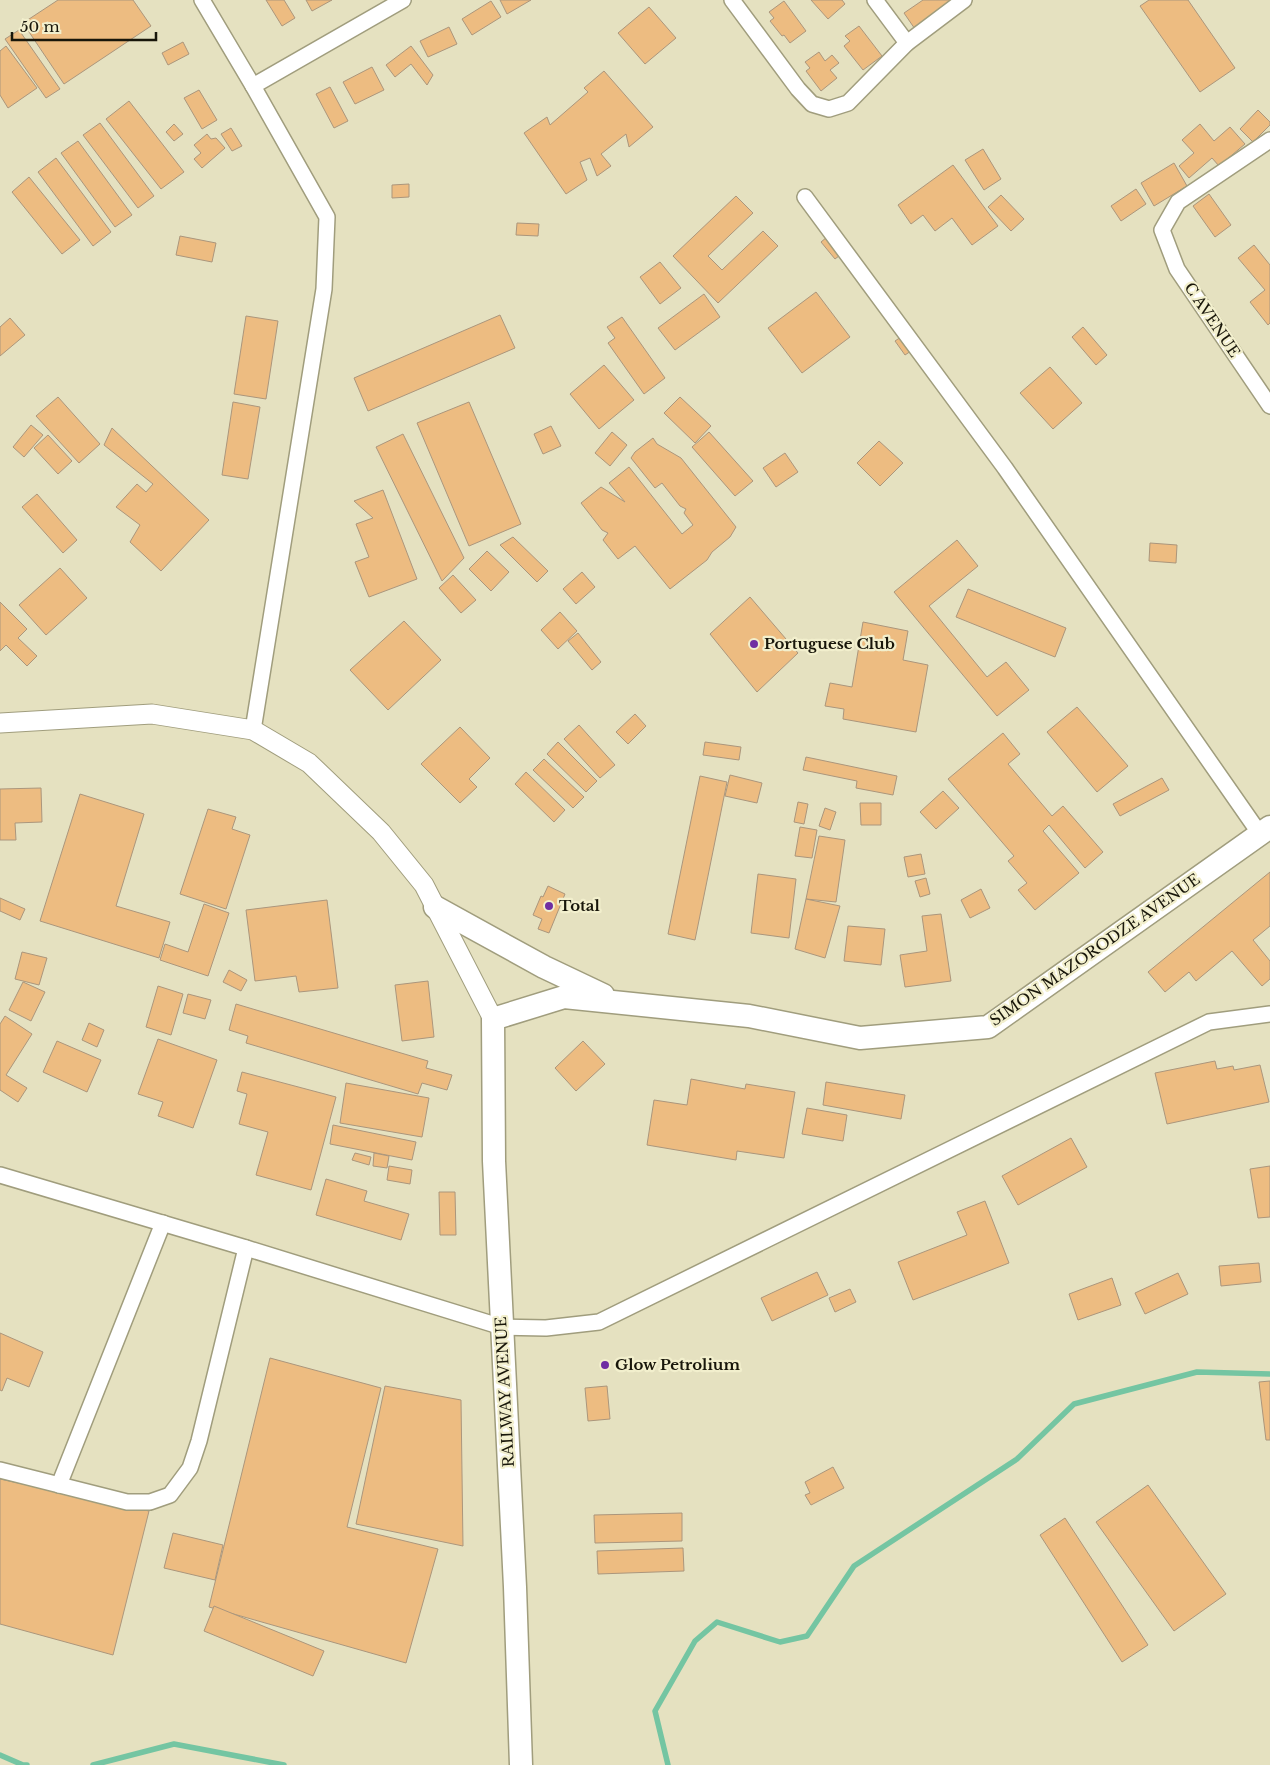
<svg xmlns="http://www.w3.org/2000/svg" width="1270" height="1765" font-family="'Libre Baskerville',serif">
<rect width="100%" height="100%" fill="#e5e1c0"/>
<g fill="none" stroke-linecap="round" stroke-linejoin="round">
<g stroke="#74c5a2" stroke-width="5.5">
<path d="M 0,1755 L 23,1765 L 27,1765"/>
<path d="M 93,1765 L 174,1744 L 284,1765"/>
<path d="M 668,1765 L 655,1711 L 695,1641 L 717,1622 L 780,1642 L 807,1636 L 854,1566 L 1017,1459 L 1074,1404 L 1197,1372 L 1270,1374"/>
</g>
</g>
<g fill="#edbc81" stroke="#ab967c">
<path d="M 58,0 L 133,0 L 151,26 L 64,84 L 23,23 Z"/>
<path d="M 266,0 L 284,0 L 295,18 L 282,26 Z"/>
<path d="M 306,0 L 332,0 L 312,11 Z"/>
<path d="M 500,0 L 531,0 L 507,14 Z"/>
<path d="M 811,0 L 842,0 L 845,4 L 828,19 Z"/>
<path d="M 923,0 L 964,0 L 917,32 L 904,13 Z"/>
<path d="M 1149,0 L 1188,0 L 1235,68 L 1200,92 L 1140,6 Z"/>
<path d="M 491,1 L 501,17 L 472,35 L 462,19 Z"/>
<path d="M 784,1 L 806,31 L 790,43 L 784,35 L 782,36 L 770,21 L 774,18 L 769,12 Z"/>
<path d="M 649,7 L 676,38 L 645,64 L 618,33 Z"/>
<path d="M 859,26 L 882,56 L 863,70 L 844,46 L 850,41 L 845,36 Z"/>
<path d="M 449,27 L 457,44 L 428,57 L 420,41 Z"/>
<path d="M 19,30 L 60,89 L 46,98 L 5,39 Z"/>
<path d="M 183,42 L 189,54 L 168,65 L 162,53 Z"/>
<path d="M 6,46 L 37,88 L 8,108 L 0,95 L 0,51 Z"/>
<path d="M 411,46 L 433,75 L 427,85 L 411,64 L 395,77 L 386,65 Z"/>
<path d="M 819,52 L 825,61 L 832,55 L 839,63 L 830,70 L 837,78 L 821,91 L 806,71 L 810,68 L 805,62 Z"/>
<path d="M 372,67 L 384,90 L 355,104 L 343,82 Z"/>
<path d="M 604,71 L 653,127 L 629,147 L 626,134 L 601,154 L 611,166 L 597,176 L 590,158 L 580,162 L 587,180 L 566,194 L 524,133 L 547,117 L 550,125 L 588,92 L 584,88 Z"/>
<path d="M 330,87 L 348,121 L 334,128 L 316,94 Z"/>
<path d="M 199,90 L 217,120 L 202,129 L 184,98 Z"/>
<path d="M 129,101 L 184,172 L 161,189 L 106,119 Z"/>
<path d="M 1258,110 L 1270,122 L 1270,125 L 1253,142 L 1240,129 Z"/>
<path d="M 100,123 L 154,196 L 138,208 L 83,135 Z"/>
<path d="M 174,124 L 183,134 L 174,141 L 166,132 Z"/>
<path d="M 1200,124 L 1214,141 L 1230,127 L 1245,144 L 1219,166 L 1212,158 L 1189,178 L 1179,166 L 1194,153 L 1182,140 Z"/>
<path d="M 231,128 L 242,146 L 232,151 L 221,134 Z"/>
<path d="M 207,134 L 211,139 L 216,138 L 225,148 L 202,168 L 194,159 L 201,153 L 194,145 Z"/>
<path d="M 78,141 L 132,215 L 115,227 L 61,153 Z"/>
<path d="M 983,149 L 1001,179 L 984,190 L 965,160 Z"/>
<path d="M 56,158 L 111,232 L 93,246 L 38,172 Z"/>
<path d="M 1174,163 L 1187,186 L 1154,206 L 1141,183 Z"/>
<path d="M 953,165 L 998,226 L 972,245 L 952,218 L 935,231 L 923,215 L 911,224 L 898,205 Z"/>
<path d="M 29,177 L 80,240 L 62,254 L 12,192 Z"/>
<path d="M 409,184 L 409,197 L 392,198 L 392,185 Z"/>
<path d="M 1136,189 L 1146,204 L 1121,221 L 1111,206 Z"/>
<path d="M 1209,194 L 1231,225 L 1215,237 L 1193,206 Z"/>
<path d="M 1001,195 L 1024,219 L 1011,231 L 988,207 Z"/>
<path d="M 736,196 L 753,213 L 708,256 L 722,270 L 763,231 L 778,246 L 718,303 L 673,256 Z"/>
<path d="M 517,223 L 539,224 L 538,236 L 516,235 Z"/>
<path d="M 833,232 L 848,249 L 835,259 L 821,242 Z"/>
<path d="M 180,236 L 216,243 L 212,262 L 176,255 Z"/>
<path d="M 1254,245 L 1270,265 L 1270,323 L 1268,325 L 1250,302 L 1265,290 L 1238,258 Z"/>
<path d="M 660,262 L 681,288 L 660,304 L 640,277 Z"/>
<path d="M 816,292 L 850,337 L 802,373 L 768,328 Z"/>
<path d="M 704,294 L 720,317 L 675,350 L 658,328 Z"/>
<path d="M 500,315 L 515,348 L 368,411 L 354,378 Z"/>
<path d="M 246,316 L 278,321 L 266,399 L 234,394 Z"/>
<path d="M 622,317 L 665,378 L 644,394 L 608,343 L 615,338 L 607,327 Z"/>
<path d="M 10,318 L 25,335 L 0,356 L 0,327 Z"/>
<path d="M 1083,327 L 1107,355 L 1096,365 L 1072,337 Z"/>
<path d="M 907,333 L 917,347 L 905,355 L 895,341 Z"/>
<path d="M 604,365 L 634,400 L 599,429 L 570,394 Z"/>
<path d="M 1050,367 L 1082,403 L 1053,429 L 1020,393 Z"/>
<path d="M 58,397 L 100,444 L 79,463 L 36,416 Z"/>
<path d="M 680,397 L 711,426 L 695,443 L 664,413 Z"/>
<path d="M 233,402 L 260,407 L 248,479 L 222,475 Z"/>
<path d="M 469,402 L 521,524 L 469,546 L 417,423 Z"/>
<path d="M 31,425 L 43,435 L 24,457 L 13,447 Z"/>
<path d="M 551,426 L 561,446 L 543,454 L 534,434 Z"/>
<path d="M 112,428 L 209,520 L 161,571 L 130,542 L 140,525 L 116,507 L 137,484 L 146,492 L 153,484 L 104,445 Z"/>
<path d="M 612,432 L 627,445 L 610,466 L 595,453 Z"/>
<path d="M 709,432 L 753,481 L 735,496 L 692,447 Z"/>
<path d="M 403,434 L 464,558 L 442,581 L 376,447 Z"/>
<path d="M 48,435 L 72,461 L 58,474 L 34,448 Z"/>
<path d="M 653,438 L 657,444 L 681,458 L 736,527 L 730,537 L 712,552 L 707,560 L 670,589 L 635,546 L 618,559 L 603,540 L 608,533 L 602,530 L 581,503 L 601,487 L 625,502 L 609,483 L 629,467 L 682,534 L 693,525 L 684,513 L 686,509 L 680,506 L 662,483 L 655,488 L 631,458 L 635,452 Z"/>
<path d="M 879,441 L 903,463 L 880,486 L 857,463 Z"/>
<path d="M 785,453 L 798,472 L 776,487 L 763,468 Z"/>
<path d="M 383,490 L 417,579 L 369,597 L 355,562 L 369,557 L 356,524 L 373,518 L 354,501 Z"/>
<path d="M 37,494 L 77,540 L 63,553 L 22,507 Z"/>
<path d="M 513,537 L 548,571 L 537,582 L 500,545 Z"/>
<path d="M 957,540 L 978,566 L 929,606 L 987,677 L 1006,662 L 1029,690 L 997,716 L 894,592 Z"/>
<path d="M 1150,543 L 1177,545 L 1176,563 L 1149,561 Z"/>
<path d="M 487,551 L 509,572 L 491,591 L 469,569 Z"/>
<path d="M 60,568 L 87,598 L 46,635 L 19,605 Z"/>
<path d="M 582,572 L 595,587 L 576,604 L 563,589 Z"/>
<path d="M 453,575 L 476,600 L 461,613 L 439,588 Z"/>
<path d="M 968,589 L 1066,628 L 1055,657 L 956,617 Z"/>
<path d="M 750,597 L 798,653 L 757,692 L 710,634 Z"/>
<path d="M 0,602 L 27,629 L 18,638 L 37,656 L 27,666 L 6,645 L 0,651 Z"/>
<path d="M 560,612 L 577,631 L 558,649 L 541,630 Z"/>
<path d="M 404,621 L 441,660 L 388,710 L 350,670 Z"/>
<path d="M 863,622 L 908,631 L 903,660 L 928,665 L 916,732 L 843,719 L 844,709 L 825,706 L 830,683 L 852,687 Z"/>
<path d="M 578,633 L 601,662 L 592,670 L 568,641 Z"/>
<path d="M 1077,707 L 1128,766 L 1097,792 L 1047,732 Z"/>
<path d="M 635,714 L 646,726 L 628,744 L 616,732 Z"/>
<path d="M 579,725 L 615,765 L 600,778 L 564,739 Z"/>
<path d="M 460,727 L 490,758 L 469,779 L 477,787 L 460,803 L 421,764 Z"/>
<path d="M 1003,733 L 1020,754 L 1008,764 L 1052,816 L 1063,806 L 1103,852 L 1085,868 L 1049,825 L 1043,831 L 1079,873 L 1035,910 L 1018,890 L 1027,883 L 1008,861 L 1014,856 L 948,779 Z"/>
<path d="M 558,742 L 597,781 L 586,792 L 547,754 Z"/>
<path d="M 705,742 L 741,747 L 739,760 L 703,755 Z"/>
<path d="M 806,757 L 897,776 L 893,795 L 856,788 L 857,781 L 803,770 Z"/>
<path d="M 544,759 L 584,797 L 573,808 L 533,770 Z"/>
<path d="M 526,772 L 565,810 L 554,822 L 515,784 Z"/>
<path d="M 730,775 L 762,783 L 757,803 L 725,796 Z"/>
<path d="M 700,776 L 727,782 L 695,940 L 668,934 Z"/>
<path d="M 1162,778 L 1169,790 L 1120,816 L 1113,804 Z"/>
<path d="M 41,788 L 42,822 L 15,823 L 16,840 L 0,840 L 0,789 Z"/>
<path d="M 943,791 L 959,808 L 936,829 L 920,812 Z"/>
<path d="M 80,794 L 144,814 L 116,906 L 170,922 L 159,958 L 40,921 Z"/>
<path d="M 798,802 L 808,804 L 804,824 L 794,822 Z"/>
<path d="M 860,803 L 881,803 L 881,825 L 861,825 Z"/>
<path d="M 825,808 L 836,812 L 830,830 L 819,826 Z"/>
<path d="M 208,809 L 236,817 L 232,829 L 250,835 L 226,909 L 180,894 Z"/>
<path d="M 800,827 L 817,830 L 812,858 L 795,856 Z"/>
<path d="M 819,836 L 845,840 L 836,902 L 806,899 Z"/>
<path d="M 921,854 L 925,874 L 908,877 L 904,857 Z"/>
<path d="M 1270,872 L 1270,926 L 1253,940 L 1270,961 L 1270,979 L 1262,986 L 1232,951 L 1196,981 L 1189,972 L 1165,992 L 1148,972 Z"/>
<path d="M 758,874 L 796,879 L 789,938 L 751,933 Z"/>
<path d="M 926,878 L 930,894 L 920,897 L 915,881 Z"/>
<path d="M 548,886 L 565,894 L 549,933 L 538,929 L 542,919 L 533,915 L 541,896 L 543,897 Z"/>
<path d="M 981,889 L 990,908 L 970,918 L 961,900 Z"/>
<path d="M 0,898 L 25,909 L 20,920 L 0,911 Z"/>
<path d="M 806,899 L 840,906 L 825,958 L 795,949 Z"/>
<path d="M 327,900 L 338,988 L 299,992 L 296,976 L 255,981 L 246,910 Z"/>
<path d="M 204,904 L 229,913 L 208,976 L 160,960 L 165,944 L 188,952 Z"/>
<path d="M 941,914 L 951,981 L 905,987 L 900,955 L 927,951 L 922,916 Z"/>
<path d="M 848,926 L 885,929 L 881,965 L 844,961 Z"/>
<path d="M 22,952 L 47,958 L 39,985 L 15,979 Z"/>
<path d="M 229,970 L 247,980 L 241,991 L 223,982 Z"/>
<path d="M 428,981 L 434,1037 L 402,1041 L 395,985 Z"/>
<path d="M 23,982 L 45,992 L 31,1021 L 9,1010 Z"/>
<path d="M 158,986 L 183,994 L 171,1035 L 146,1027 Z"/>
<path d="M 188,994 L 211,1000 L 205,1019 L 183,1013 Z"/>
<path d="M 236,1004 L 428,1061 L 426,1068 L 452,1075 L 447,1090 L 422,1083 L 418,1094 L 246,1043 L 248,1036 L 229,1030 Z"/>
<path d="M 5,1016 L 32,1034 L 6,1075 L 27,1088 L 18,1102 L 0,1090 L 0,1024 Z"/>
<path d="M 89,1023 L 104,1030 L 97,1047 L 82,1040 Z"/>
<path d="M 158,1039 L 217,1060 L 193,1128 L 158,1116 L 163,1102 L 138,1094 Z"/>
<path d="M 57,1041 L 101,1060 L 87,1092 L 43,1072 Z"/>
<path d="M 583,1041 L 605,1064 L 576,1091 L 555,1068 Z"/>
<path d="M 1215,1061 L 1217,1069 L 1233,1066 L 1234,1070 L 1260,1065 L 1269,1102 L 1167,1124 L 1155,1073 Z"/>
<path d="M 242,1072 L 336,1097 L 311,1190 L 256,1175 L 268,1132 L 239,1124 L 247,1094 L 237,1091 Z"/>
<path d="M 691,1079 L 745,1089 L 746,1084 L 795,1092 L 784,1158 L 737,1151 L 736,1160 L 647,1145 L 654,1100 L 687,1105 Z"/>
<path d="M 826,1082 L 905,1095 L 901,1119 L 823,1105 Z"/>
<path d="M 346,1083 L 429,1098 L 422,1137 L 340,1123 Z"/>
<path d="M 807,1108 L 847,1115 L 843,1141 L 802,1134 Z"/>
<path d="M 333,1125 L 416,1142 L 412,1160 L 330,1144 Z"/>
<path d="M 1071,1138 L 1087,1167 L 1018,1205 L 1002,1176 Z"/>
<path d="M 355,1153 L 371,1157 L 369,1165 L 352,1160 Z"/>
<path d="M 374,1153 L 389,1156 L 387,1168 L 373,1166 Z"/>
<path d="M 389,1166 L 412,1170 L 410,1184 L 387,1180 Z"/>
<path d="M 1270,1166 L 1270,1217 L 1258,1218 L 1250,1169 Z"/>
<path d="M 326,1179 L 367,1191 L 364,1201 L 409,1214 L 401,1240 L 316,1215 Z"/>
<path d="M 439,1192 L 455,1192 L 456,1235 L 440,1235 Z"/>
<path d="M 985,1201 L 1009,1263 L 913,1300 L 898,1262 L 967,1235 L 957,1212 Z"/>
<path d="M 1259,1263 L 1261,1282 L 1221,1286 L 1219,1266 Z"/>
<path d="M 817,1272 L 828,1295 L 772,1321 L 761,1298 Z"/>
<path d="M 1178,1273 L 1188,1294 L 1145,1314 L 1135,1293 Z"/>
<path d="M 1112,1278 L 1121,1305 L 1078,1320 L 1069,1294 Z"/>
<path d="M 850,1289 L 856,1302 L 835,1312 L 829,1298 Z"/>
<path d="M 0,1333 L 43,1352 L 29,1387 L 7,1378 L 2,1391 L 0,1390 Z"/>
<path d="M 270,1358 L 381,1388 L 347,1527 L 438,1549 L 406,1663 L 209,1607 Z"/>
<path d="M 1270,1381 L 1270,1440 L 1266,1440 L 1259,1382 Z"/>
<path d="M 385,1386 L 461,1400 L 463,1546 L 356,1524 Z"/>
<path d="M 607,1386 L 610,1419 L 588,1421 L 585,1388 Z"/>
<path d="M 833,1467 L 844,1488 L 811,1505 L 805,1495 L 810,1493 L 805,1482 Z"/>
<path d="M 0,1479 L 149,1511 L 113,1655 L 0,1624 Z"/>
<path d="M 1148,1485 L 1226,1594 L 1174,1631 L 1096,1522 Z"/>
<path d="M 682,1513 L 682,1541 L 595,1543 L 594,1515 Z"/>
<path d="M 1065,1518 L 1148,1645 L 1122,1662 L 1040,1535 Z"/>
<path d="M 173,1533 L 223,1545 L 215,1580 L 164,1568 Z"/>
<path d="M 683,1548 L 684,1571 L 598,1574 L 597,1551 Z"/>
<path d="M 214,1606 L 324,1651 L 313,1676 L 204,1631 Z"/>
</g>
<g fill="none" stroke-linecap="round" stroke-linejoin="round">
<defs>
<g id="minor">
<path d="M 202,0 L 253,86 L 327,217 L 324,289 L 253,730"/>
<path d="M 732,0 L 798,89 L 812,104 L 829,109 L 848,103 L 907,43 L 964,0"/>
<path d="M 875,0 L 907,43"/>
<path d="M 253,86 L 403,0"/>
<path d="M 1270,140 L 1178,202 L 1162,230 L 1177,269 L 1270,406"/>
<path d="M 805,197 L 1005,468 L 1260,834"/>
<path d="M 0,1175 L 246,1248 L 502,1327 L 546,1328 L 599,1322 L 1209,1022 L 1270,1014"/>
<path d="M 0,1470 L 127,1502 L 150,1502 L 170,1495 L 190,1468 L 199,1441 L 246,1248"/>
<path d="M 59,1485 L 163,1223"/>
</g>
<path id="tertiary" d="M 0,723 L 152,714 L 253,730 L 309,763 L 381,832 L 424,885 L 493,1019"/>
<g id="secondary">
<path d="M 435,907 L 544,967 L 603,995"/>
<path d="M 521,1765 L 515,1587 L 494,1161 L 493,1019 L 564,997 L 749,1016 L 860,1038 L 988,1027 L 1270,827"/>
</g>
</defs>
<use href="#minor" stroke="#a09d7d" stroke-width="18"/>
<use href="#tertiary" stroke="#a09d7d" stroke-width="21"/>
<use href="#secondary" stroke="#a09d7d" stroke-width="25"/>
<use href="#minor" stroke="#fff" stroke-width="15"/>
<use href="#tertiary" stroke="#fff" stroke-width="19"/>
<use href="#secondary" stroke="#fff" stroke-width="22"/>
</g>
<g fill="#702ea2" stroke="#f2efcd" stroke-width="2">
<circle cx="754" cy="644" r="5"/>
<circle cx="549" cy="906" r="5"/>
<circle cx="605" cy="1365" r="5"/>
</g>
<g text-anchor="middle" stroke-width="4.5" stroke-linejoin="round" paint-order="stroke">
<g font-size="15" fill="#18160a" stroke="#f2efcd">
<text transform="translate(1212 320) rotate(56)" y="5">C AVENUE</text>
<text transform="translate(1095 950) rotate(-35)" y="5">SIMON MAZORODZE AVENUE</text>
<text transform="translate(505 1392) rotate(-93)" y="5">RAILWAY AVENUE</text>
</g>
<g font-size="15" font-weight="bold" fill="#18160a" stroke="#f2efcd" text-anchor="start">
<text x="764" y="649">Portuguese Club</text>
<text x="559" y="911">Total</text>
<text x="615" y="1370">Glow Petrolium</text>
</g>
</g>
<path d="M12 32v8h144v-8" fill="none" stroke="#18160a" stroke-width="2.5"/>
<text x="20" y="32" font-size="15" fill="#18160a" stroke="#f2efcd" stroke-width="4" paint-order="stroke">50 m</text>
</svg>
